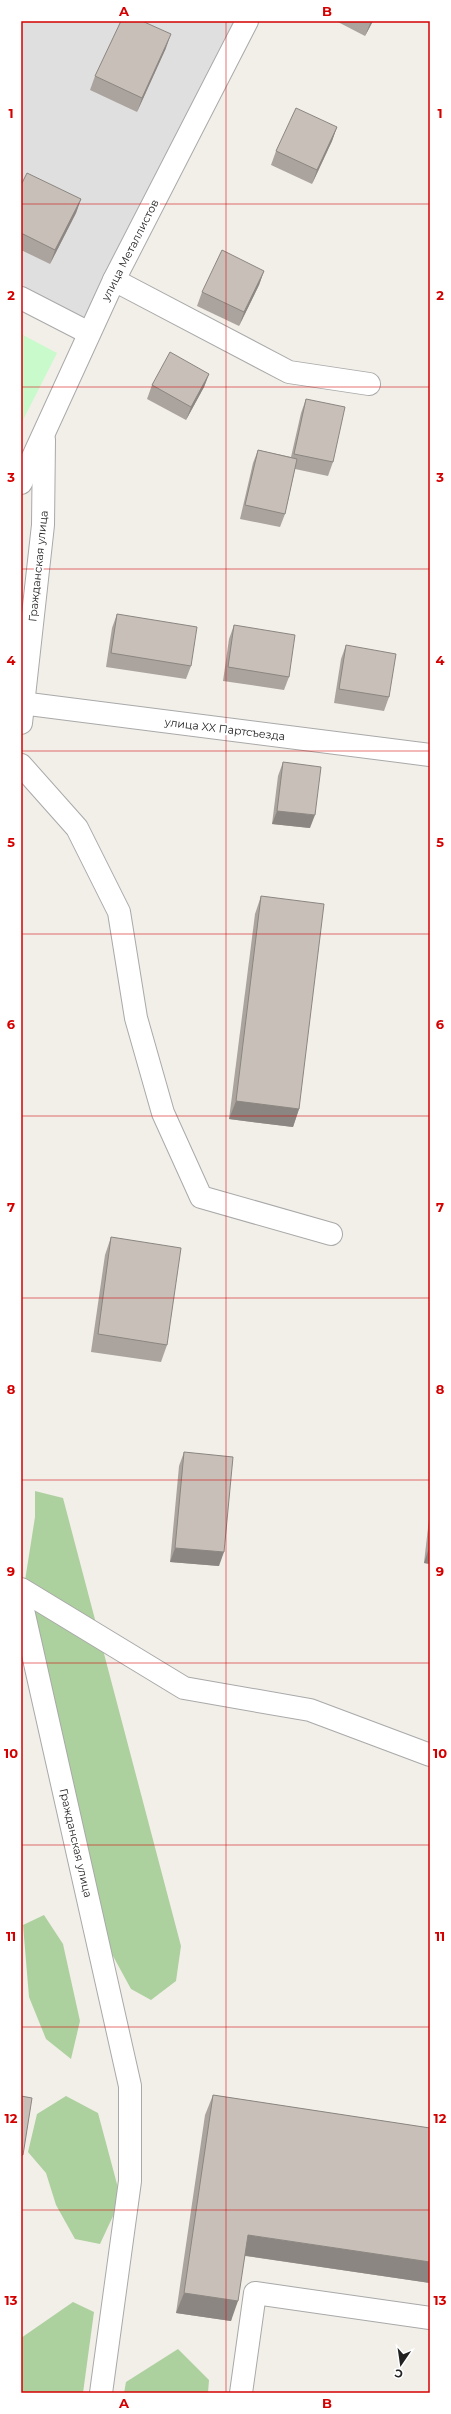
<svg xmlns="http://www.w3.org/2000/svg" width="451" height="2414" font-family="Montserrat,sans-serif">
<rect width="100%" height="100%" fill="#f2efe9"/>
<path fill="#e0dfdf" d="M 21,21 L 247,21 L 89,333 L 21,297 Z"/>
<g fill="#add19e">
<path d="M 35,1491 L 63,1498 L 181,1946 L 176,1981 L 151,2000 L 131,1989 L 107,1945 L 24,1587 L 35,1517 Z"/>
<path d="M 44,1915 L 63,1944 L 80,2021 L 71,2059 L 46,2039 L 29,1997 L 23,1925 Z"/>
<path d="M 66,2096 L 98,2113 L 121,2199 L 100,2244 L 75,2239 L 56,2205 L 46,2173 L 28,2152 L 37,2114 Z"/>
<path d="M 73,2302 L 94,2312 L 83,2393 L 21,2393 L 21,2338 Z"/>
<path d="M 178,2349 L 209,2380 L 208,2393 L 124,2393 L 126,2382 Z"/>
</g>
<path fill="#c8facc" d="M 21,334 L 57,353 L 21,424 Z"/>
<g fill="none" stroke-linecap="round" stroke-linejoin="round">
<defs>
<g id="minor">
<path d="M 114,280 L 289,372 L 369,384"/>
<path d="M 21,298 L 89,333"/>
<path d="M 21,483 L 114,280 L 247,21"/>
<path d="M 21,703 L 430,755"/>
<path d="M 21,723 L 43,525 L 44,440"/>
<path d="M 21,765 L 77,828 L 119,912 L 136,1018 L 163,1113 L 201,1197 L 331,1234"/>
<path d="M 21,1589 L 184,1688 L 310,1710 L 430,1755"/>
<path d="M 21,1601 L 130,2086 L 130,2181 L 101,2393"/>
<path d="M 241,2393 L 255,2293 L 430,2318"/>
</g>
</defs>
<use href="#minor" stroke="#a9a9a9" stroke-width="24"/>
<use href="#minor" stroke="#fff" stroke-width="22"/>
</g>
<g fill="#aba49e">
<path d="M 336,21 L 373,21 L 365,36 Z"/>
<path d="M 166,48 L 137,112 L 90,90 L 95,76 Z"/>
<path d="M 337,127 L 332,141 L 312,184 L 271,165 L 276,151 Z"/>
<path d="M 21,185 L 81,199 L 76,213 L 50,264 L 21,250 Z"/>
<path d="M 264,271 L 259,285 L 239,326 L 197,306 L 202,292 Z"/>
<path d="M 209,374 L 204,387 L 186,420 L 147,399 L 152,385 Z"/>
<path d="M 306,399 L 333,462 L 328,476 L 295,469 L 285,514 L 280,527 L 240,519 L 253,463 L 258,450 L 291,457 L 301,413 Z"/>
<path d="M 117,614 L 191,666 L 186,679 L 106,667 L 112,628 Z"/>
<path d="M 234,625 L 289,677 L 284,690 L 223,681 L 229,639 Z"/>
<path d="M 346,645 L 389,697 L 384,711 L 334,703 L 341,659 Z"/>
<path d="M 283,762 L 310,828 L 272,824 L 278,776 Z"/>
<path d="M 261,896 L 299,1109 L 293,1127 L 229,1119 L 255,914 Z"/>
<path d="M 111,1237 L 167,1345 L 161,1362 L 91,1352 L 105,1255 Z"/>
<path d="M 184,1452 L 219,1566 L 170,1562 L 179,1466 Z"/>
<path d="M 430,1510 L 430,1564 L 424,1563 Z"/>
<path d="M 213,2095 L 430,2128 L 430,2283 L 245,2256 L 231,2321 L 176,2313 L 205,2115 Z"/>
</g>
<g fill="#8b8681">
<path d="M 371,21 L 373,21 L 365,36 Z"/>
<path d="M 171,34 L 166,48 L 137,112 L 142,98 Z"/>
<path d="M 337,127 L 332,141 L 312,184 L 317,170 Z"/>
<path d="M 81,199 L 76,213 L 50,264 L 55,250 Z"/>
<path d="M 264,271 L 259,285 L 239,326 L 244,312 Z"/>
<path d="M 209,374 L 204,387 L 186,420 L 191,407 Z"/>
<path d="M 277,811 L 315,815 L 310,828 L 272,824 Z"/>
<path d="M 236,1101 L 299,1109 L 293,1127 L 229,1119 Z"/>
<path d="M 430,1545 L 430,1564 L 424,1563 Z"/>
<path d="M 175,1548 L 224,1552 L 219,1566 L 170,1562 Z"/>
<path d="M 248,2235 L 430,2262 L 430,2283 L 241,2255 Z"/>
<path d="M 184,2293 L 238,2301 L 231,2321 L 176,2313 Z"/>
</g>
<g fill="#c7bfb8" stroke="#8b8681">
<path d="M 121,21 L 142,21 L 171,34 L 142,98 L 95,76 Z"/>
<path d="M 296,108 L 337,127 L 317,170 L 276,151 Z"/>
<path d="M 27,173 L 81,199 L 55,250 L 21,233 L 21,185 Z"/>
<path d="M 222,250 L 264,271 L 244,312 L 202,292 Z"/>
<path d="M 170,352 L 209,374 L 191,407 L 152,385 Z"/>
<path d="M 306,399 L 345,407 L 333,462 L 294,454 Z"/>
<path d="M 258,450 L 297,459 L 285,514 L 245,505 Z"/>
<path d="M 117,614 L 197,627 L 191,666 L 111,653 Z"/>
<path d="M 234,625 L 295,635 L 289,677 L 228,667 Z"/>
<path d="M 346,645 L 396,654 L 389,697 L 339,689 Z"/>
<path d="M 283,762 L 321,767 L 315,815 L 277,811 Z"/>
<path d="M 261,896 L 324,904 L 299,1109 L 236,1101 Z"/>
<path d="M 111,1237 L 181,1248 L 167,1345 L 98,1334 Z"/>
<path d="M 184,1452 L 233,1457 L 224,1552 L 175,1548 Z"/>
<path d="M 213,2095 L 430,2128 L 430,2262 L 248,2235 L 238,2301 L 184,2293 Z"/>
<path d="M 21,2096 L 32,2098 L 23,2155 L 21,2155 Z"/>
</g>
<path fill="none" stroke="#d40000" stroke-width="1" stroke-opacity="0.55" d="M 226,21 L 226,2393M 21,204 L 430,204M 21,387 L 430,387M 21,569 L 430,569M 21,751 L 430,751M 21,934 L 430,934M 21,1116 L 430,1116M 21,1298 L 430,1298M 21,1480 L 430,1480M 21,1663 L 430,1663M 21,1845 L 430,1845M 21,2027 L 430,2027M 21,2210 L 430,2210"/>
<g text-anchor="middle" stroke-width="4" stroke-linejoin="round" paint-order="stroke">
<g font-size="11" fill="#222" stroke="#fff">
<text transform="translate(130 250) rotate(-63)" y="4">улица Металлистов</text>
<text transform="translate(38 566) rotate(-84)" y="4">Гражданская улица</text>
<text transform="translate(225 729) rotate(7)" y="4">улица XX Партсъезда</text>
<text transform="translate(76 1843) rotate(77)" y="4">Гражданская улица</text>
</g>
</g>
<rect width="451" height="2414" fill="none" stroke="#ffffff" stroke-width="44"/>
<g transform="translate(401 2364) rotate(193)" stroke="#ffffff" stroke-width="3" paint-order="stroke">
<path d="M0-3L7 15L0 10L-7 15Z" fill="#222222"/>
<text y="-6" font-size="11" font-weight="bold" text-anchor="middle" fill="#222222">С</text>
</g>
<rect x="22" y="22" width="407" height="2370" fill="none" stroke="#d40000" stroke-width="1.5"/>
<g font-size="13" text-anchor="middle" font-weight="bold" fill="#d40000">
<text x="124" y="16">A</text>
<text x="327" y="16">B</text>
<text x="11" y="118">1</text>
<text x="440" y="118">1</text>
<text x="11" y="300">2</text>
<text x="440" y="300">2</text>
<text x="11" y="482">3</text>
<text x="440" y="482">3</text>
<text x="11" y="665">4</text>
<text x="440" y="665">4</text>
<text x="11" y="847">5</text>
<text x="440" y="847">5</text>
<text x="11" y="1029">6</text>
<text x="440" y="1029">6</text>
<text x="11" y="1212">7</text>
<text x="440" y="1212">7</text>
<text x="11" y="1394">8</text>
<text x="440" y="1394">8</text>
<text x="11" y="1576">9</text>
<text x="440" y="1576">9</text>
<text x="11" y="1758">10</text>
<text x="440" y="1758">10</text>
<text x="11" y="1941">11</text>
<text x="440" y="1941">11</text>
<text x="11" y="2123">12</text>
<text x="440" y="2123">12</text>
<text x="11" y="2305">13</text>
<text x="440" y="2305">13</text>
<text x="124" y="2408">A</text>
<text x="327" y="2408">B</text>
</g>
</svg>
